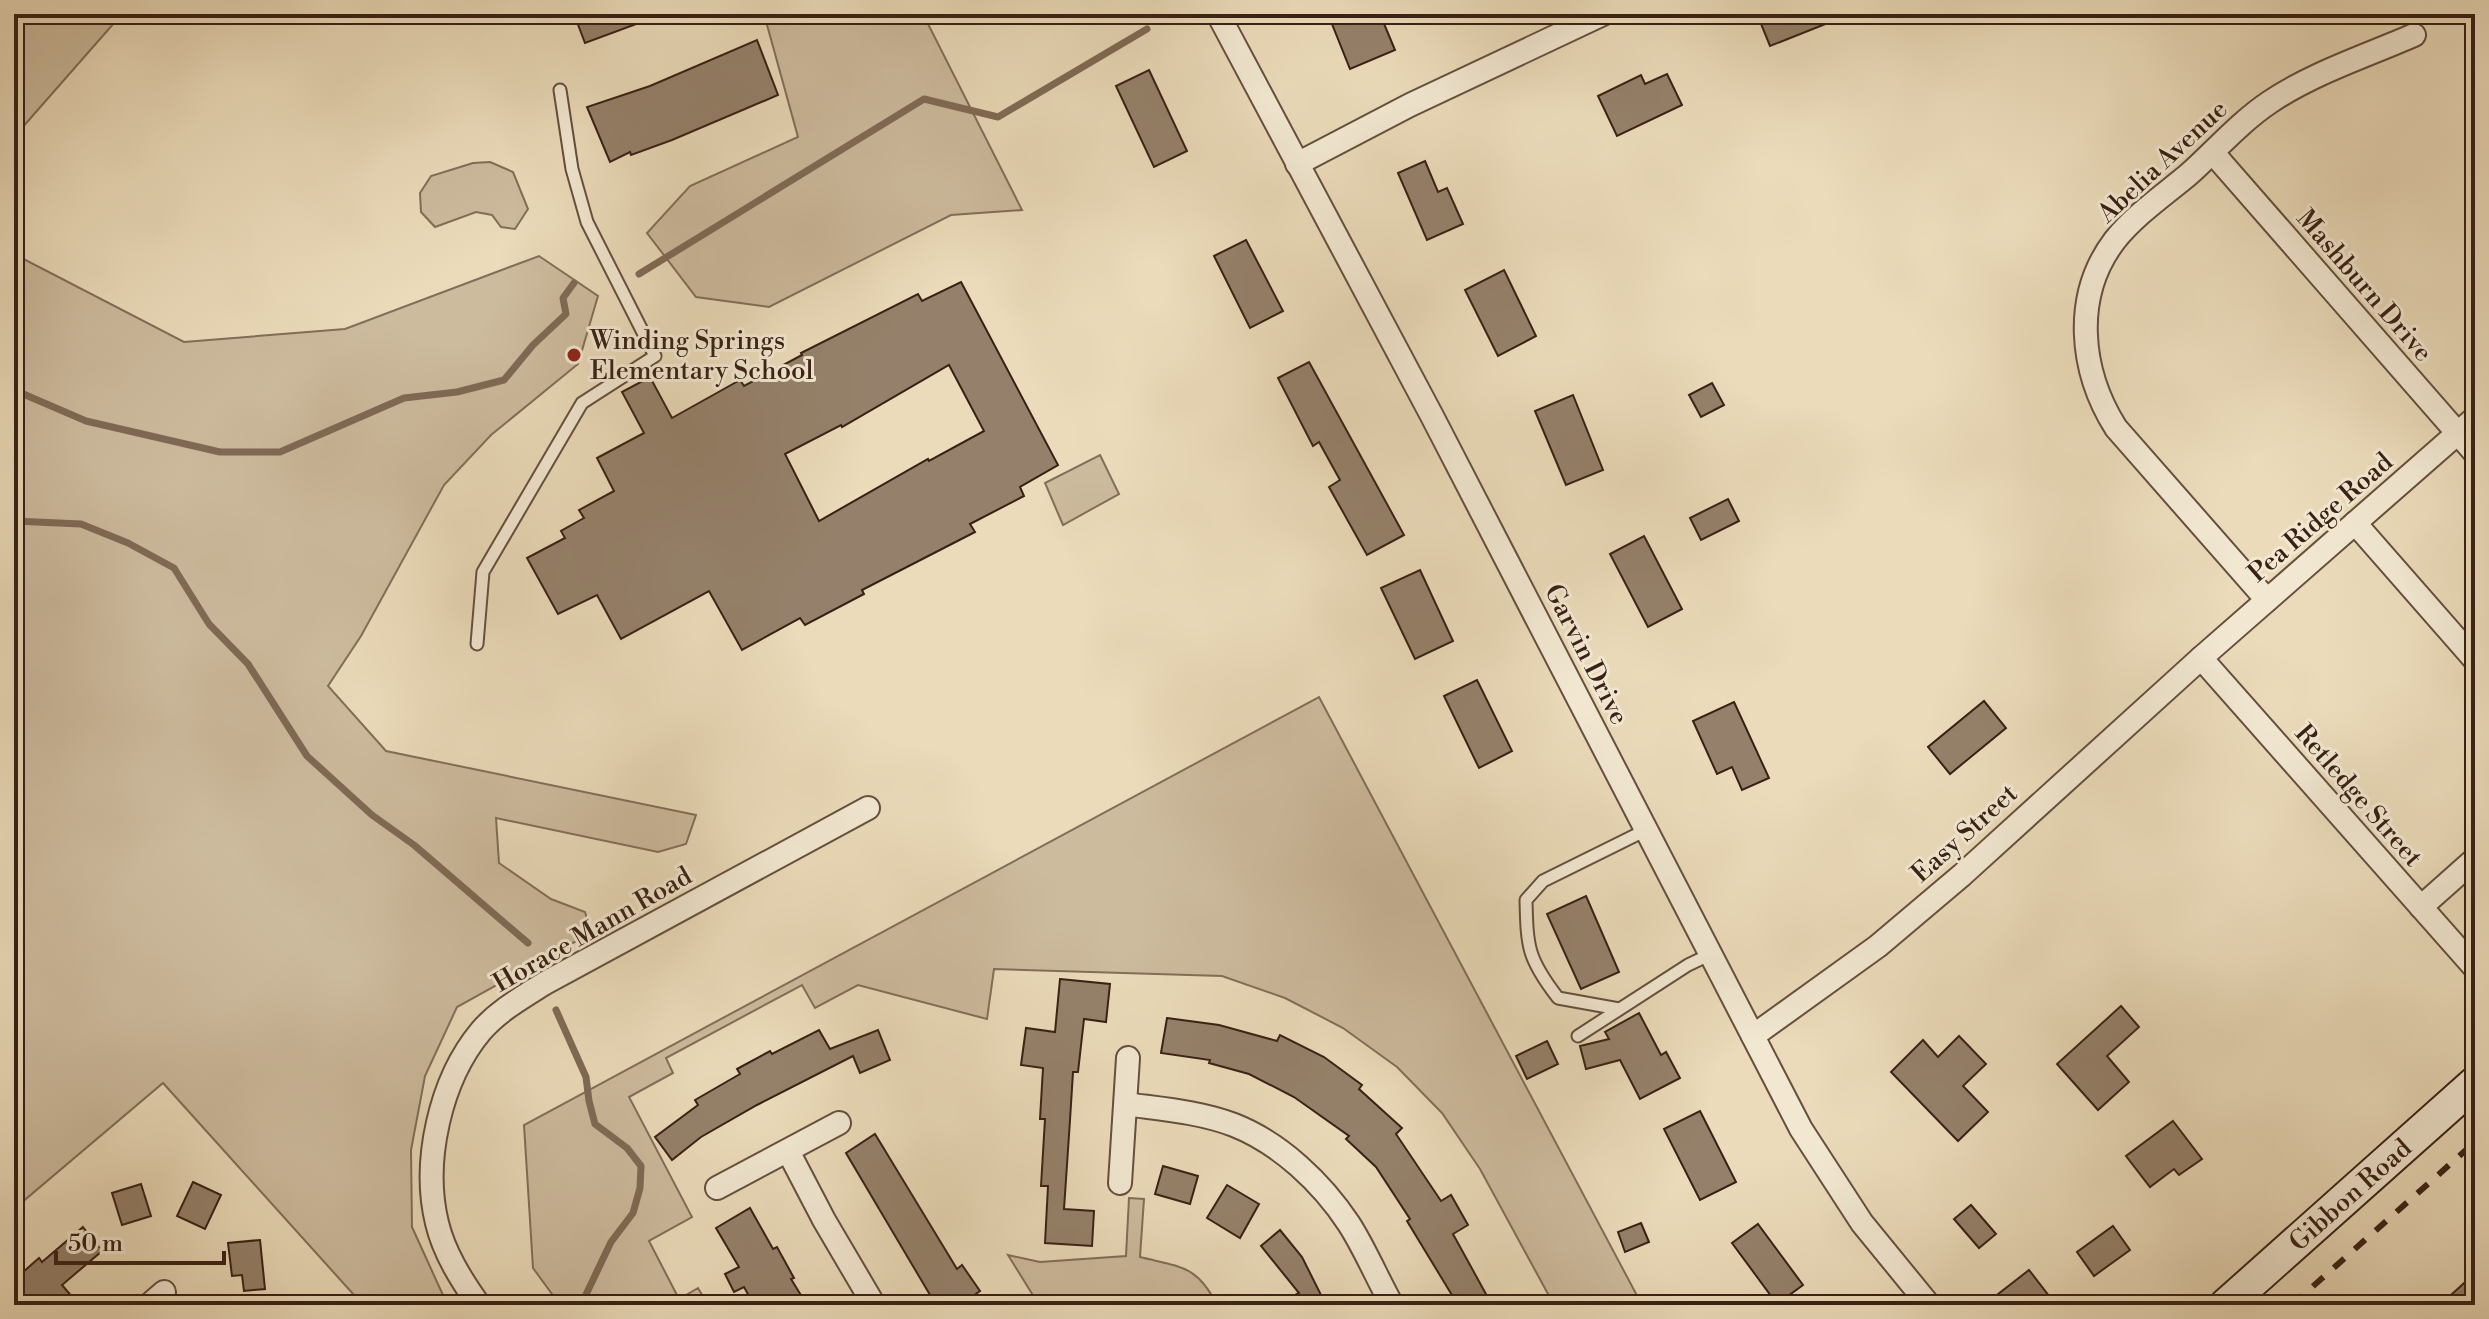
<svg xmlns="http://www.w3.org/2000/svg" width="2489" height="1319" font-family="'Libre Bodoni',serif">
<rect width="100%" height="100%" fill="#ebdbba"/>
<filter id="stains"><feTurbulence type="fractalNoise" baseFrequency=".0025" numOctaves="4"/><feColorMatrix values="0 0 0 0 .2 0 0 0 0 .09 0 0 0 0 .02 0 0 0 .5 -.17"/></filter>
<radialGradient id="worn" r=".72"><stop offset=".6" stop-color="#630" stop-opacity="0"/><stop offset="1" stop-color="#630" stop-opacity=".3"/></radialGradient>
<g fill="#cdbb9e" stroke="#826e5a" stroke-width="2">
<path d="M 14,14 L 122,14 L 14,137 Z"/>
<path d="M 764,14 L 923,14 L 1022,210 L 951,215 L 769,307 L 696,297 L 647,233 L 690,186 L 798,137 Z"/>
<path d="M 490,162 L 513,172 L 528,209 L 515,229 L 501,227 L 492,215 L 476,212 L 435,227 L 421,212 L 420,193 L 431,176 L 473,163 Z"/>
<path d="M 14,254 L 184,342 L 345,329 L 539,256 L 598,296 L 578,364 L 491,435 L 444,485 L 361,636 L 328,686 L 386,751 L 696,815 L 686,844 L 658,852 L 496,818 L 499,863 L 551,899 L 585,912 L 591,933 L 457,1007 L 425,1076 L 411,1150 L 412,1227 L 442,1293 L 451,1305 L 363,1305 L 163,1083 L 14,1209 Z"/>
<path d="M 1100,455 L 1119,494 L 1063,525 L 1045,483 Z"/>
<path d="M 1319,697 L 1642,1305 L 1554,1305 L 1480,1169 L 1442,1113 L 1397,1067 L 1343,1028 L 1285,998 L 1222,976 L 994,969 L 987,1019 L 858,985 L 815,1008 L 802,985 L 666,1058 L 673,1073 L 629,1097 L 692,1217 L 649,1241 L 679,1299 L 698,1288 L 708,1305 L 560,1305 L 533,1268 L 524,1125 Z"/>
<path d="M 1129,1198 L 1144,1199 L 1140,1257 C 1180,1267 1197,1265 1217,1305 L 1039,1305 L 1008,1255 L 1040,1262 L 1126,1256 Z"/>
</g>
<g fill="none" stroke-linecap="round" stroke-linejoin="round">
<g stroke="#7f6a56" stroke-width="7">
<path d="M 639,274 L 924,99 L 998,117 L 1147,29"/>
<path d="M 14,390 L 86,421 L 220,452 L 280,452 L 404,398 L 457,392 L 504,380 L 533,345 L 566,314 L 563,298 L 574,283"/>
<path d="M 14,521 L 81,524 L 128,543 L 174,568 L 209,624 L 248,664 L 307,756 L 372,815 L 414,845 L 528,943"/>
<path d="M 556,1010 L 586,1077 L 589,1101 L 595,1124 L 627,1148 L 641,1166 L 640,1188 L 633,1213 L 611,1242 L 581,1305"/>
</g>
</g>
<g fill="#95816b" stroke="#382015" stroke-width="2" fill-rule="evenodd">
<path d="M 574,14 L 657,14 L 658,16 L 585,43 Z"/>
<path d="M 1328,14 L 1380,14 L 1395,50 L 1350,69 Z"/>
<path d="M 1757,14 L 1848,14 L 1848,15 L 1770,46 Z"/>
<path d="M 757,40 L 778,95 L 672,140 L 631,155 L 630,152 L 610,162 L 587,107 L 650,86 Z"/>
<path d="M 1149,70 L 1187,151 L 1154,167 L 1116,86 Z"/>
<path d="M 1667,74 L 1682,105 L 1617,136 L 1598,96 L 1641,75 L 1645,84 Z"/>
<path d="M 1425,161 L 1438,192 L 1447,188 L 1463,224 L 1427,240 L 1398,173 Z"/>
<path d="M 1246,240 L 1283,311 L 1250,328 L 1214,256 Z"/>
<path d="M 1504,270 L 1536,336 L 1498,356 L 1465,290 Z"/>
<path d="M 961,282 L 1058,465 L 1020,487 L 1024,496 L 970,524 L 975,532 L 862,590 L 864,594 L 805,625 L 800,618 L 742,650 L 709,591 L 621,639 L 597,595 L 558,614 L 527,558 L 565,538 L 561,531 L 584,518 L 579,510 L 614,491 L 597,458 L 644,433 L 622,392 L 650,377 L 672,418 L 740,380 L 744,386 L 802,355 L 801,353 L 918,294 L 922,301 ZM 949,365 L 984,431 L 929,461 L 928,459 L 819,521 L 785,454 L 841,425 L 842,427 Z"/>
<path d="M 1309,362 L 1404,535 L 1367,555 L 1329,487 L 1340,480 L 1319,442 L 1313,446 L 1278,378 Z"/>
<path d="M 1712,383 L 1724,405 L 1701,417 L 1689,395 Z"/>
<path d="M 1573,395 L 1603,470 L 1566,485 L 1535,411 Z"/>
<path d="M 1728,499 L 1739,521 L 1701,540 L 1690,518 Z"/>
<path d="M 1644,536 L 1682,609 L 1648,627 L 1610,554 Z"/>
<path d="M 1420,570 L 1453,641 L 1415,659 L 1381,588 Z"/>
<path d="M 1477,680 L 1512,751 L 1479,768 L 1444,696 Z"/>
<path d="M 1984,701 L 2006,728 L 1950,774 L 1928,747 Z"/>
<path d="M 1734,702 L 1769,778 L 1742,790 L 1732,767 L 1717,774 L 1693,721 Z"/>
<path d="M 1586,896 L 1619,972 L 1581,989 L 1547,914 Z"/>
<path d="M 1060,979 L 1110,984 L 1106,1022 L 1084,1019 L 1078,1072 L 1073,1072 L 1070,1120 L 1064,1209 L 1094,1211 L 1092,1246 L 1045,1243 L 1048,1186 L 1041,1186 L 1045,1119 L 1040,1119 L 1043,1068 L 1021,1065 L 1026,1028 L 1055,1032 Z"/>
<path d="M 2121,1006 L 2139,1027 L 2107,1056 L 2129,1082 L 2098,1110 L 2057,1064 Z"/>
<path d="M 1639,1013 L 1661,1055 L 1666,1052 L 1680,1078 L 1640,1099 L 1620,1060 L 1586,1069 L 1580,1046 L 1609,1039 L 1605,1032 Z"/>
<path d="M 1167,1018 L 1219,1025 L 1277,1041 L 1280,1035 L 1324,1057 L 1362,1085 L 1359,1089 L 1402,1128 L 1396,1134 L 1441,1201 L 1451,1195 L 1468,1225 L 1453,1234 L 1492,1305 L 1458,1305 L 1407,1221 L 1410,1219 L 1376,1167 L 1346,1139 L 1349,1136 L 1294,1097 L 1249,1074 L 1209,1063 L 1210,1060 L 1161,1053 Z"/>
<path d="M 819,1030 L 830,1049 L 878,1030 L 890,1060 L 860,1073 L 853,1056 L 757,1105 L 701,1137 L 672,1160 L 655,1137 L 698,1105 L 695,1100 L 740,1074 L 737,1069 L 770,1051 L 772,1054 Z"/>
<path d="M 1959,1036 L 1986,1064 L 1963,1086 L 1988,1112 L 1958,1141 L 1891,1072 L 1923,1040 L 1938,1057 Z"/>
<path d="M 1547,1041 L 1558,1064 L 1527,1079 L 1516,1056 Z"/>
<path d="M 1700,1111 L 1736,1182 L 1700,1200 L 1664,1129 Z"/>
<path d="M 2173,1121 L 2202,1159 L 2179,1175 L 2174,1169 L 2150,1187 L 2126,1156 Z"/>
<path d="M 875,1134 L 957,1269 L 962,1265 L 980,1291 L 960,1305 L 936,1305 L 846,1153 Z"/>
<path d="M 1163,1166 L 1198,1176 L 1190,1204 L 1155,1194 Z"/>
<path d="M 193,1182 L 221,1195 L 205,1229 L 177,1216 Z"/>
<path d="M 141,1184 L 151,1216 L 122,1225 L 112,1193 Z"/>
<path d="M 1227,1185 L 1259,1204 L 1240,1238 L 1207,1218 Z"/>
<path d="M 1971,1205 L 1996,1234 L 1979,1248 L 1954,1219 Z"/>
<path d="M 750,1208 L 773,1249 L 777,1247 L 794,1278 L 791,1279 L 807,1305 L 754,1305 L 744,1287 L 734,1292 L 725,1274 L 739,1267 L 716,1228 Z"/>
<path d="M 1641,1223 L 1649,1242 L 1625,1252 L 1618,1232 Z"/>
<path d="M 1758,1224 L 1803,1285 L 1777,1304 L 1732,1243 Z"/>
<path d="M 2113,1226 L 2130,1250 L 2094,1276 L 2077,1252 Z"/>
<path d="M 83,1227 L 102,1251 L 62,1285 L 79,1305 L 14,1305 L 14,1280 L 39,1258 L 42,1262 Z"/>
<path d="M 1280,1230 L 1302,1257 L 1326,1305 L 1276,1305 L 1299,1293 L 1261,1246 Z"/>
<path d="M 260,1240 L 265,1289 L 244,1291 L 242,1275 L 232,1276 L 228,1243 Z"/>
<path d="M 2029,1270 L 2056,1305 L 1984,1305 Z"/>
<path d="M 2475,1273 L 2475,1305 L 2440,1305 Z"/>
</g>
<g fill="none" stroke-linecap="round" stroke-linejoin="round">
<defs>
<g id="lane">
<path d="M 477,644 L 483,572 L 582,403 L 655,356 L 587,222 L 572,169 L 560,90"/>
<path d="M 1619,1009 L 1558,998 C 1528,959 1527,948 1526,900 L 1543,881 L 1646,830"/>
<path d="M 1578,1036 L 1688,965 L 1711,954"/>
</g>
<g id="street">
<path d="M 1218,14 L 1432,416 L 1801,1129 L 1862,1223 L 1929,1305"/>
<path d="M 2213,153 L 2475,453"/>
<path d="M 1297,164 L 1410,105 L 1603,14"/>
<path d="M 2355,523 L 2475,660"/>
<path d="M 2267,600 L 2116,428 C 2080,371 2072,296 2115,240 C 2135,215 2164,195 2188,175 C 2215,151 2240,122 2270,102 C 2313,73 2366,56 2414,35"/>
<path d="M 2201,658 L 2475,968"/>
<path d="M 2421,907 L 2475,859"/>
<path d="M 1753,1036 L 1878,946 L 1962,875 L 2201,658 L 2475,418"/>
<path d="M 1126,1104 C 1161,1109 1200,1112 1234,1125 C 1280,1143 1322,1183 1349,1224 C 1365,1249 1377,1278 1392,1305"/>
<path d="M 788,1151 L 824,1220 L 874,1305"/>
<path d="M 1120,1183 L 1128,1058"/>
<path d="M 717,1188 L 839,1123"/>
<path d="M 149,1305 L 164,1292"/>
<path d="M 479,1305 C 462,1281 444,1253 437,1223 C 422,1162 440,1080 481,1031 C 498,1011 523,997 545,983 L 868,808"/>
</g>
<g id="secondary">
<path id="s1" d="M 2226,1305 L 2475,1083"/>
</g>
</defs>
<use href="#lane" stroke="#654f3e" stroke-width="15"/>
<use href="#street" stroke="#654f3e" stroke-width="26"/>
<use href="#secondary" stroke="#382015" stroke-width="36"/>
<use href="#lane" stroke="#f2e8d2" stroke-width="11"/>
<use href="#street" stroke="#f2e8d2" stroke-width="22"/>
<use href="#secondary" stroke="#f2e8d2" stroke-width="32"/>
<path stroke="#382015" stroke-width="6" stroke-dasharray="14 14" stroke-linecap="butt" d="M 2292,1305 L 2475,1142"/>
</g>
<circle fill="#8f2418" stroke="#f2e8d2" stroke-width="3" cx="574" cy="355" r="8"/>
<g text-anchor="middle" stroke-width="6" stroke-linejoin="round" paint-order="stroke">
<g font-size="26" fill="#382015" stroke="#f2e8d2">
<text transform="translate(2162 161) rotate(-43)" y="9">Abelia Avenue</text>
<text transform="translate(2365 285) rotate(49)" y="9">Mashburn Drive</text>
<text transform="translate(2320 517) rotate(-41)" y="9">Pea Ridge Road</text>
<text transform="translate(1587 654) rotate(63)" y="9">Garvin Drive</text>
<text transform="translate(2359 795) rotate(49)" y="9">Retledge Street</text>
<text transform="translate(1964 833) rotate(-42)" y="9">Easy Street</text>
<text transform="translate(592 929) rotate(-30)" y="9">Horace Mann Road</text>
<text dy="9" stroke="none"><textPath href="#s1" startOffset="166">Gibbon Road</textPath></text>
</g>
<g font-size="26" fill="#382015" stroke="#f2e8d2" text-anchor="start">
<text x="590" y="349">Winding Springs<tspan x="590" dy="30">Elementary School</tspan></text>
</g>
</g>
<rect width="2489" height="1319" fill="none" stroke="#ebdbba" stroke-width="48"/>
<rect x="16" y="16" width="2457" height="1287" fill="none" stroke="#382015" stroke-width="4"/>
<rect x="24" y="24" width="2441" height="1271" fill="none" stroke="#382015" stroke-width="2"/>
<path d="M56 1251v12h168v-12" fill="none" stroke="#382015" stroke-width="4"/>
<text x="68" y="1251" font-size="24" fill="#382015" stroke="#f2e8d2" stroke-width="6" paint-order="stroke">50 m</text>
<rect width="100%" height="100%" filter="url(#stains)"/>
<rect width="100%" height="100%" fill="url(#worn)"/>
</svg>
